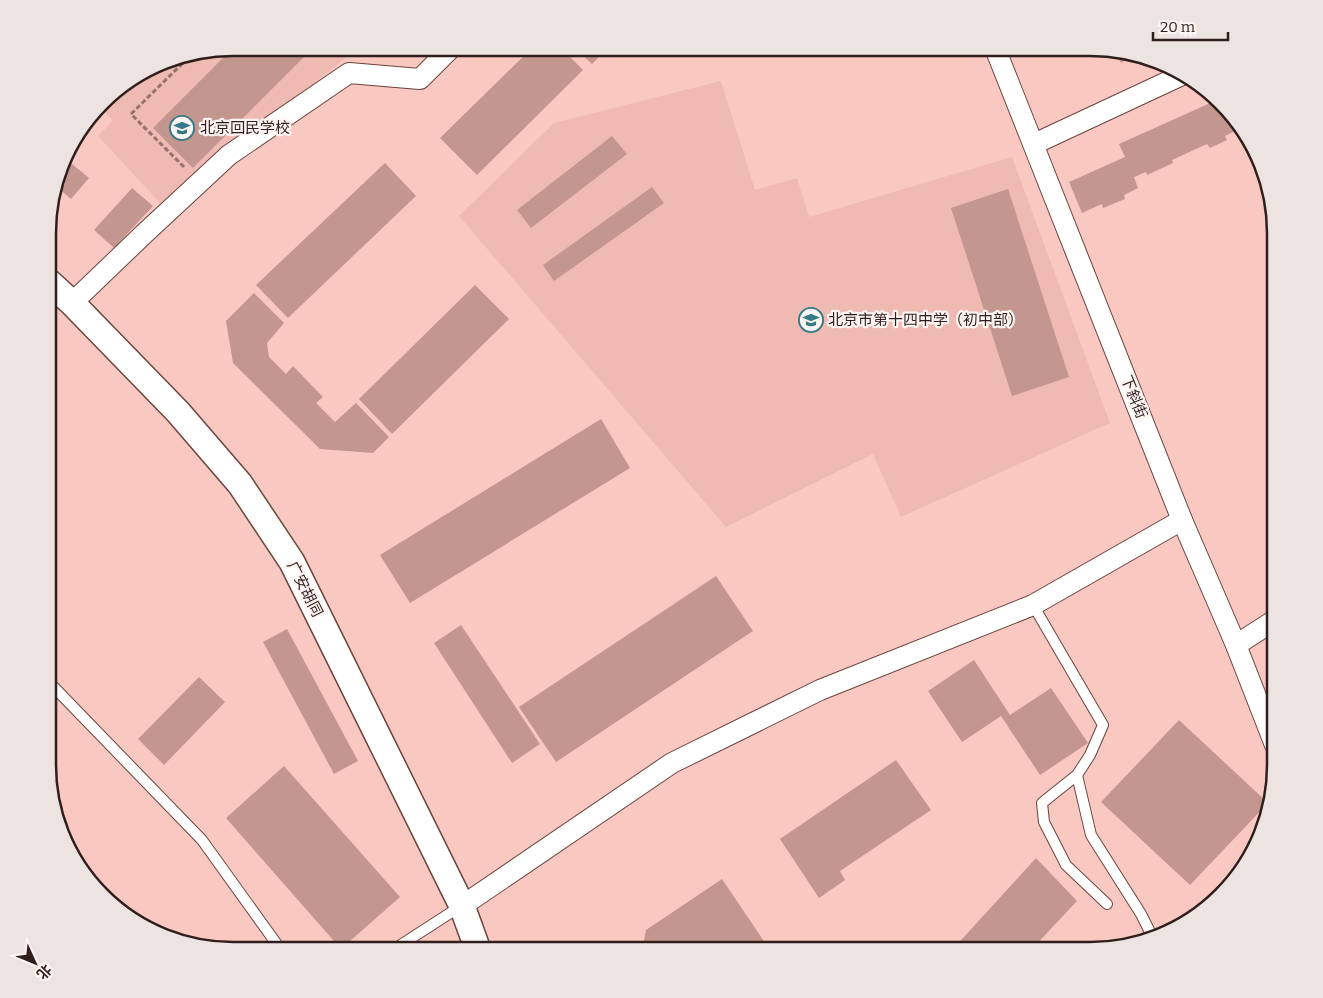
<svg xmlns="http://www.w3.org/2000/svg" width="1323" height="998" font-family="Bitter,'Noto Sans SC',serif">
<rect width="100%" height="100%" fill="#f9c9c1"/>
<g fill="#efbab1">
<path d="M 233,48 L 358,48 L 162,205 L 98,136 L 113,121 L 100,107 L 111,93 L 173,57 Z"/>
<path d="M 721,81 L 755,190 L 797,178 L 809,217 L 1012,157 L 1110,423 L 901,517 L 873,454 L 726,527 L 459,216 L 554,123 Z"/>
</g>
<g fill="#c3968f">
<path d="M 233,48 L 313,48 L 193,168 L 153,128 Z"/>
<path d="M 532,48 L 561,48 L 583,70 L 477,175 L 440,138 Z"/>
<path d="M 575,48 L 608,48 L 592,64 Z"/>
<path d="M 1114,51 L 1133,55 L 1121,63 Z"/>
<path d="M 1217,100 L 1239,129 L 1225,136 L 1227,140 L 1210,148 L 1207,144 L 1172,160 L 1173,163 L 1147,175 L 1146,172 L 1134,177 L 1138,188 L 1124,195 L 1125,199 L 1103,208 L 1102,204 L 1082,213 L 1069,182 L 1125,157 L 1119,144 Z"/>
<path d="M 612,136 L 627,154 L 531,228 L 517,210 Z"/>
<path d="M 66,159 L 89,178 L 71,199 L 57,187 Z"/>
<path d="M 385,163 L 416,196 L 288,318 L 256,285 Z"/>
<path d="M 652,187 L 664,203 L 554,281 L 543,265 Z"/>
<path d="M 132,188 L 153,206 L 114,248 L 94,230 Z"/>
<path d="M 1008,189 L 1069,377 L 1012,396 L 951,208 Z"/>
<path d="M 475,285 L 509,319 L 392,434 L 359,399 Z"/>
<path d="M 254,293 L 284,323 L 267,343 L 269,357 L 286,374 L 293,366 L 323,397 L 316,403 L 335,422 L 356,403 L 389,437 L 373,453 L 320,449 L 233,363 L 226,321 Z"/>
<path d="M 601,419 L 630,468 L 410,603 L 380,555 Z"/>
<path d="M 716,576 L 753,631 L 556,762 L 519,707 Z"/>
<path d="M 461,625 L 540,744 L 512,763 L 434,643 Z"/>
<path d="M 287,629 L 358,761 L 334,774 L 263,642 Z"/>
<path d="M 974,660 L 1010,715 L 1051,688 L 1088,743 L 1040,775 L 1001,716 L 962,742 L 928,691 Z"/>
<path d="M 199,677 L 225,702 L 164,765 L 138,739 Z"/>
<path d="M 1179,720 L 1268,803 L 1190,885 L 1101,802 Z"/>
<path d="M 896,760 L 931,810 L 840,871 L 845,880 L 819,898 L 780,839 Z"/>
<path d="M 284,766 L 400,897 L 341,949 L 226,818 Z"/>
<path d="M 1036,858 L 1077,901 L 1031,950 L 952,950 Z"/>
<path d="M 722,879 L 770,950 L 642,950 L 646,930 Z"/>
</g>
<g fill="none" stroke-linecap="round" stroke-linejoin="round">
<defs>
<g id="service">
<path d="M 1033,605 L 1103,725 L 1090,755 L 1077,775 L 1042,803 L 1044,822 L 1066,865 L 1107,904"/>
<path d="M 48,681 L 202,840 L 281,950"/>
<path d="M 1077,775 L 1091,835 L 1141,914 L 1152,936"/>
<path d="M 393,950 L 461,906"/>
</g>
<g id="minor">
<path d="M 995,48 L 1182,520 L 1236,645 L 1275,745"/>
<path d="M 1034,144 L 1182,75"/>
<path d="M 72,303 L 145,233 L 229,155 L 349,73 L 420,79 L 451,48"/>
<path d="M 1236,645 L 1275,620"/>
<path d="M 462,906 L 672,763 L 820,690 L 1033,605 L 1182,520"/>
</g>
<path id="tertiary" d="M 49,282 L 72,303 L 178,412 L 240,484 L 292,562 L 462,906 L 478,950"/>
</defs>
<use href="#service" stroke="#6a443d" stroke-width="12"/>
<use href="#minor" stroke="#6a443d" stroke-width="22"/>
<use href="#tertiary" stroke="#6a443d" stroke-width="28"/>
<path stroke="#95746f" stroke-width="3" stroke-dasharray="5 2.5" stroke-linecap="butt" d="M 184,167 L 131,114 L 191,55"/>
<use href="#service" stroke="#fff" stroke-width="10"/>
<use href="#minor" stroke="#fff" stroke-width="20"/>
<use href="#tertiary" stroke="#fff" stroke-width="25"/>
</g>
<defs>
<symbol id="school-ring" viewBox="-11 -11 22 22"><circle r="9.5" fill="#fef5f3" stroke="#347b86" stroke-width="1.5"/><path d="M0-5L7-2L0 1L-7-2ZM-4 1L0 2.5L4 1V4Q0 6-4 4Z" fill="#347b86"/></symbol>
</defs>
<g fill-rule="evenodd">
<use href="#school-ring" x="168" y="114" width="28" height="28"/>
<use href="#school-ring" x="797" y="306" width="28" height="28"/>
</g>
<g text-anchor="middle" stroke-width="4.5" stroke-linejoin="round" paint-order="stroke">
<g font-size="15" fill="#2f1e1b" stroke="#fef5f3" text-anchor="start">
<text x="200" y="133">北京回民学校</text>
<text x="828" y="325">北京市第十四中学（初中部）</text>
</g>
<g font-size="15" fill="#2f1e1b" stroke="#fef5f3">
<text transform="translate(1134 397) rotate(68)" y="5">下斜街</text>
<text transform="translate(305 589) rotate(63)" y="5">广安胡同</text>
</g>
</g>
<path d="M0 0H1323V998H0ZM233 56H1090A177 177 0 0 1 1267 233V765A177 177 0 0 1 1090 942H233A177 177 0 0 1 56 765V233A177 177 0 0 1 233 56Z" fill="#ede4e2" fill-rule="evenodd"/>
<path fill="none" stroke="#2f1e1b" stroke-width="2.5" d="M233 56H1090A177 177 0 0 1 1267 233V765A177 177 0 0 1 1090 942H233A177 177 0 0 1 56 765V233A177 177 0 0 1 233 56Z"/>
<g transform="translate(35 963) rotate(134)" stroke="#fef5f3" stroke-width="4" paint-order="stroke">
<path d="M0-4L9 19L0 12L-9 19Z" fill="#2f1e1b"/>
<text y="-8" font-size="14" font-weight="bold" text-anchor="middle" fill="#2f1e1b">北</text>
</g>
<path d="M1153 32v8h75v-8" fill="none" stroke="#2f1e1b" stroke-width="2.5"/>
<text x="1160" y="32" font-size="15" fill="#2f1e1b" stroke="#fef5f3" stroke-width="4" paint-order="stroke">20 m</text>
</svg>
